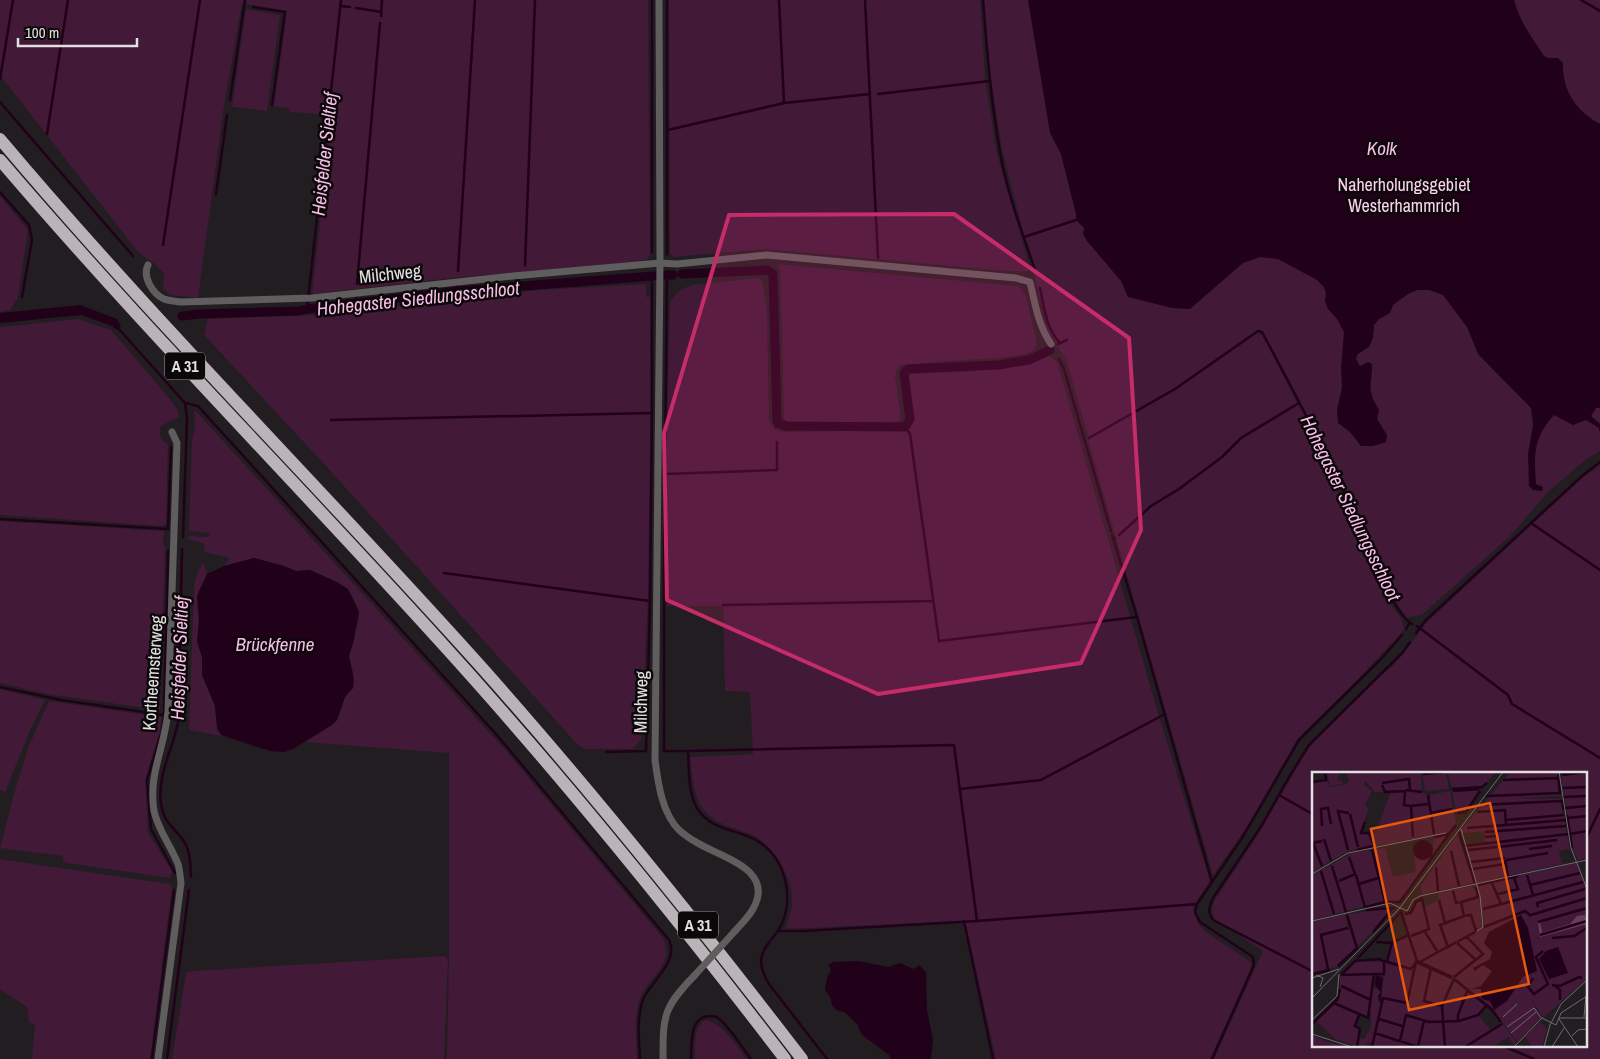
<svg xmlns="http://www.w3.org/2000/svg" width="1600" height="1059" font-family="'Archivo Narrow',sans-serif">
<rect width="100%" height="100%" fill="#221d20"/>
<g fill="#421937" fill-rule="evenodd">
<path d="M 0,0 L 648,0 L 650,255 L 647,259 L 637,262 L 451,278 L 312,294 L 332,115 L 290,112 L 288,108 L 274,106 L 287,11 L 242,3 L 224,106 L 198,298 L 171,295 L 163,289 L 164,274 L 156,265 L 138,252 L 0,75 Z"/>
<path d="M 669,0 L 980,0 L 985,77 L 996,150 L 1030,268 L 1027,271 L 1007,271 L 764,249 L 674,257 L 670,253 Z"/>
<path d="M 984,0 L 1600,0 L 1600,451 L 1585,460 L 1547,493 L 1510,536 L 1423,614 L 1407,618 L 1396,602 L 1262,331 L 1257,335 L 1263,335 L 1305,419 L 1386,598 L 1402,620 L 1404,629 L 1396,639 L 1359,678 L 1298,738 L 1247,827 L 1213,875 L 1088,440 L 1091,438 L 1091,435 L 1088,436 L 1067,362 L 1048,330 L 1002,149 L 988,60 Z"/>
<path d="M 246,9 L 280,15 L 267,111 L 232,107 Z"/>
<path d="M 0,196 L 28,230 L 18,298 L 10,310 L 0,312 Z"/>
<path d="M 777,264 L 1018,286 L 1026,295 L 1037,343 L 1035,349 L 1026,354 L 1000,358 L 944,361 L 902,365 L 897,368 L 895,376 L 901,418 L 897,422 L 789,422 L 784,419 L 780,271 Z"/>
<path d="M 758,278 L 762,281 L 767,310 L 769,421 L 775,429 L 783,432 L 905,430 L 913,420 L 907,380 L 908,376 L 912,374 C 951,371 1015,373 1049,356 L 1057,362 L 1158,713 L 1210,881 L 1193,907 C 1195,918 1198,925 1206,932 L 1251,962 L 1251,969 L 1210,1059 L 996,1059 L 965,921 L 786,929 C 787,921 791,914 792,906 C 795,881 774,843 750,834 C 732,827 713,824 701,806 C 693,793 692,772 690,757 L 753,754 L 750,692 L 725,691 L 723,606 L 667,606 L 666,454 L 670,302 C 676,292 682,288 693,285 Z"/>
<path d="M 646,284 L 646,297 L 650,297 L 650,455 L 648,599 L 641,740 L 632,749 L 584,749 L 578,745 L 326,466 L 204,335 L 208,319 L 314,315 L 539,290 Z"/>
<path d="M 78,319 L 111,330 L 169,398 L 178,411 L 179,417 L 161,426 L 159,432 L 162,440 L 168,445 L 166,524 L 162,526 L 0,515 L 0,327 Z"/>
<path d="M 194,409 L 508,753 L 662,937 C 678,963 646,978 639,1001 C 634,1020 636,1040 637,1059 L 447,1059 L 449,956 L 449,753 L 304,742 L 318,734 L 337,720 L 345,697 L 353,688 L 353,672 L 349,656 L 358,620 L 359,612 L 355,602 L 348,589 L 310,570 L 296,571 L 284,566 L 254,558 L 224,566 L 230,558 L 205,552 L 204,544 L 197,541 L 188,540 L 189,536 L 209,537 L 209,533 L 189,531 L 192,440 L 195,426 Z"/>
<path d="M 1600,465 L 1600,1059 L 1214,1059 L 1263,951 L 1215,919 C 1211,912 1212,907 1215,900 L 1256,838 L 1309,747 L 1380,676 L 1393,666 L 1411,644 L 1424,625 L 1581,479 ZM 1314,773 L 1586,773 L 1586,1045 L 1314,1045 Z"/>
<path d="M 0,521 L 164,531 L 163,544 L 165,547 L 160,710 L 47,694 L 0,683 Z"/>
<path d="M 203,563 L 207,574 L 197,596 L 199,621 L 197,641 L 202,657 L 202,675 L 215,706 L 217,728 L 221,735 L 231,738 L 189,730 L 194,584 L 198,572 Z"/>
<path d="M 0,689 L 45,700 L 31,728 L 5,792 L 0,790 Z"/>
<path d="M 49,701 L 162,717 L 160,730 L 145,780 L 148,833 L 172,871 L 170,878 L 74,864 L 63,862 L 63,856 L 0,848 L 14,794 L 28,748 Z"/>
<path d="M 0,859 L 169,884 L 172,887 L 150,1059 L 32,1059 L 35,1025 L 29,1022 L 27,1007 L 0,989 Z"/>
<path d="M 445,956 L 448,960 L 444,1059 L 172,1059 L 186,973 L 193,971 Z"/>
<path d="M 705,1020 C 724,1024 735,1044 746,1059 L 695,1059 C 695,1045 693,1030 705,1020 Z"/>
</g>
<g fill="#210019">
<path d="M 1028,0 L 1514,0 C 1520,22 1532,38 1544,56 L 1548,58 L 1558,58 L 1563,63 C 1562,90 1576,111 1600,124 L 1600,408 L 1596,408 L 1591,416 L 1600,424 L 1600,434 L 1599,428 L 1586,420 L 1573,425 L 1554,415 C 1533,438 1534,455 1536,484 L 1543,487 L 1542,491 L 1533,490 L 1529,486 L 1528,454 L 1533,425 L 1531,408 L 1478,354 L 1467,327 L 1443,295 L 1429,290 L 1418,290 L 1408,294 L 1393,305 L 1390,313 L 1379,319 L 1374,325 L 1373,338 L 1369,347 L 1358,354 L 1356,359 L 1360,366 L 1368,362 L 1372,364 C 1372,385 1366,389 1379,410 L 1377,419 L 1387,435 L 1386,442 L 1373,446 L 1361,446 L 1350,432 L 1338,423 L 1337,410 L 1342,387 L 1341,368 L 1344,332 L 1337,319 L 1328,309 L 1325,301 L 1326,293 L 1324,287 L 1317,280 L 1278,259 L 1260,257 L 1243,263 L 1190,309 L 1172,308 L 1128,297 L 1121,281 L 1087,241 L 1083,234 L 1084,228 L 1076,220 L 1076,214 L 1061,154 L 1050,133 Z"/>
<path d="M 80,305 L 117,319 L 121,326 L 117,330 L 112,326 L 81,315 L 0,323 L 0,313 Z"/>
<path d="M 254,558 L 284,566 L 296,571 L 310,570 L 337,582 L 348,589 L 359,612 L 354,640 L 349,656 L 354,680 L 353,688 L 345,697 L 337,720 L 332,725 L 293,749 L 284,752 L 270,751 L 221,735 L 217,728 L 215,706 L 202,675 L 202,657 L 197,641 L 199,619 L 197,596 L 207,574 L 224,566 Z"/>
<path d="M 859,961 L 888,967 L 900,963 L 914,969 L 919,965 L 926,972 L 927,1010 L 933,1039 L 931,1059 L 891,1059 L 889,1055 L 862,1035 L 857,1024 L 844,1012 L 836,1010 L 832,1005 L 830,997 L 825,990 L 827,978 L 831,970 L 828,965 L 833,962 Z"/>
</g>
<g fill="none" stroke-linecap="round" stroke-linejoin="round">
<g stroke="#210019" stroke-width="2.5">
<path d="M 652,0 L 652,252"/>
<path d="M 667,0 L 667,254"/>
<path d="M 779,0 L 784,103"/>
<path d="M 865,0 L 878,258"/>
<path d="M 983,0 C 987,51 991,102 1000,152 C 1007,194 1023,234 1036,273"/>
<path d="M 1581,0 L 1600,11"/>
<path d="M 341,6 L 350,7"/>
<path d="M 253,7 L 285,12 L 272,105"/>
<path d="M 356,8 L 381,12"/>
<path d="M 381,16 L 382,0"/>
<path d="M 0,79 L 13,0"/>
<path d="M 878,94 L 990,81"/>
<path d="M 230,100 L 245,0"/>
<path d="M 0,102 L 133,256"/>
<path d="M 668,130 L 784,103 L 870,94"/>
<path d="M 47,134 L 68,0"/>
<path d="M 0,192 L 29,225 L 32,240 L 22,297"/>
<path d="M 216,194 L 227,115"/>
<path d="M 1024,237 L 1076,220"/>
<path d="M 163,245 L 200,0"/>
<path d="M 525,265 L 535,0"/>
<path d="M 458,271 L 475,0"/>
<path d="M 667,271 L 664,578 L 664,751 L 686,751"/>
<path d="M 652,273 L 652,413"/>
<path d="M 357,284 L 380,23"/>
<path d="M 1040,288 C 1044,306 1046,329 1060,343"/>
<path d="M 457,291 L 457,286"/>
<path d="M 356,304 L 356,298"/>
<path d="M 307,309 L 341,0"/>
<path d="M 117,327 L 185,403 L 187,419 L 183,537"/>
<path d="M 1058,344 L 1067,340"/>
<path d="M 1051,349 L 1050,350 L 1051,352"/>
<path d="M 1059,359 L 1064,369 L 1111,531"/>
<path d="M 185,403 L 198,406 L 496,734 L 669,940 C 679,961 653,980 644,997 C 636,1016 639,1039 640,1059"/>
<path d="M 331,420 L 652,413 L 650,601"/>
<path d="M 776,427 L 777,422"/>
<path d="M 905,427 L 910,434 L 939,641 L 1137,617 L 1113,538"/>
<path d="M 1089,438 L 1175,389 L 1258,331 L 1262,332 C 1288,381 1314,429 1338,479 C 1353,509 1387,609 1412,624"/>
<path d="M 665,474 L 777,470 L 777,442"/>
<path d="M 0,519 L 168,529 L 171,447"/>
<path d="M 1531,523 L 1600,570"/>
<path d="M 1112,535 L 1113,538 L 1115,538"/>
<path d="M 1119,535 L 1151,506 L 1179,489 L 1222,457 L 1241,438 L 1299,403"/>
<path d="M 182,549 L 178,723 C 172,752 155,779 162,809 C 165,824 178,831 185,843 C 191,853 190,865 191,877"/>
<path d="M 168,551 L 164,715 L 162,731 L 147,780 L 151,829 L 175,873"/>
<path d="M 444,573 L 650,601 L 646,751 L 606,752"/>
<path d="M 723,605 L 933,601"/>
<path d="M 1137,617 L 1212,882"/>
<path d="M 1417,626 L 1508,695 L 1512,704 L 1600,758"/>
<path d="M 1406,629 L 1410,622"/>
<path d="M 1416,633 L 1426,620 L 1582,476 L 1600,462"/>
<path d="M 0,687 L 61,700 L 144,712"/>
<path d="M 153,714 L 164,715"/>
<path d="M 960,789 L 1041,780 L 1165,714"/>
<path d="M 1279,795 L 1314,815"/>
<path d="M 1586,839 L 1600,809"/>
<path d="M 964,921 L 993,1059"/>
<path d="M 778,931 C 796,902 787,858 756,840 C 736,829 710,830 697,808 C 688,792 689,769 688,751 L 954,745 L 977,921"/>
<path d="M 1314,972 L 1213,920 C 1207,912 1209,907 1213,898 L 1262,825 L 1289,777 L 1309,745 L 1403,652 L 1410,642"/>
<path d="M 1501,1045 L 1534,1059"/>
<path d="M 152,1058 L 174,890"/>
<path d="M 167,1059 L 189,890"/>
<path d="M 691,1059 C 692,1045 689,1018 708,1016 C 710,1016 715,1016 716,1017 C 726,1021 744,1050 751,1059"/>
<path d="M 827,1059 L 769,984 C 754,959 762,951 778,931 L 803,931 L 977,921 L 1197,904"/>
<path d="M 1212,1059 L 1254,965 L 1253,957 L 1200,922 L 1195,912 L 1197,904 L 1242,838 L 1299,740 L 1381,659 L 1402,635"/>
</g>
<g stroke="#210019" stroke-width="9">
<path d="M 682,274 L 767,270 L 773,274 L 777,422 L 785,426 L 905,427 L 910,419 L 904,373 L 908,369 L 998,365 L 1029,360 L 1050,350"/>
<path d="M 666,275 L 673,275"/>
<path d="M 182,316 L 199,314 L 300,311 L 307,309 L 457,291 L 654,276"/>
</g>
<g stroke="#5f5d5e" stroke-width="7">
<path d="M 659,0 L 660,263 L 655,760 C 658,783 662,814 680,831 C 685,835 690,839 696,842 C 719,857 774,868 754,907 C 750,916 741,924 735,931"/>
<path d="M 148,265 C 142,277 153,294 164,299 C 169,301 175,301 181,302 L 312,298 L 513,276 L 660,263 L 677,264 L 767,255 L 1016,278 L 1030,282 C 1035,303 1038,325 1051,344"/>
<path d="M 158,1059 L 181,883 C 180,877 180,870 178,864 C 171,846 158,830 154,811 C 148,774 165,747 168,711 L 177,443 L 172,432"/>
<path d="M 663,1059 C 663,1016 663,1008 694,976"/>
</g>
<g stroke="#bab3b8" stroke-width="12">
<path d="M 0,139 C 154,322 324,491 484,670 C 595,795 700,926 802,1059"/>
<path d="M 0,160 C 140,324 292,478 437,638 C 560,773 674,914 785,1059"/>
</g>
<path stroke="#5f5d5e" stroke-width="7" d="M 694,976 L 735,931"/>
</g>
<path fill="#c52c68" fill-opacity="0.2" stroke="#c52c68" stroke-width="4" stroke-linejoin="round" d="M 954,214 L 1129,338 L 1141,530 L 1081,663 L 878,694 L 667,600 L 664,433 L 729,215 Z"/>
<g text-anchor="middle" stroke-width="5" stroke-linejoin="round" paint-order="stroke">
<g fill="#0a0809" stroke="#a29fa1" stroke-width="1">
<rect x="165" y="352.5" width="40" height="27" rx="4"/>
<rect x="678" y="911.5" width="40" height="27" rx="4"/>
</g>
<g font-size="16" font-weight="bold" fill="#e3e0e2">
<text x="185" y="372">A 31</text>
<text x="698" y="931">A 31</text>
</g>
<g font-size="18" fill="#ffd1ef" stroke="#0a0809">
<text x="1404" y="191">Naherholungsgebiet<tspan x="1404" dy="21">Westerhammrich</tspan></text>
</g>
<g font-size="18" fill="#e3e0e2" stroke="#0a0809">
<text transform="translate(390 274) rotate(-6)" y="6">Milchweg</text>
<text transform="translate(153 673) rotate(-86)" y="6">Kortheemsterweg</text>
<text transform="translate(641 702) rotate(-89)" y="6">Milchweg</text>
</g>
<g font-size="19" font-style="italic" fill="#f8bce5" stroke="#0a0809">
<text x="1382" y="155">Kolk</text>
<text transform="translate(324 154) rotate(-84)" y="7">Heisfelder Sieltief</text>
<text transform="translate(418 298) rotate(-6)" y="7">Hohegaster Siedlungsschloot</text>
<text transform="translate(1351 508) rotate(64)" y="7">Hohegaster Siedlungsschloot</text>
<text x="275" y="651">Brückfenne</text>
<text transform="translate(179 658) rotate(-88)" y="7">Heisfelder Sieltief</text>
</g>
</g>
<g transform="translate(1312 772)">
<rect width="275" height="275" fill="#221d20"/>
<path d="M 28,0 L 25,9 L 30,8 L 31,12 L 18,14 L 15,2 ZM 34,0 L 109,0 L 110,20 L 116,23 L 138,19 L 144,52 L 136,61 L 62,74 L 58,61 L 65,58 L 79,19 L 74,19 L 72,15 L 73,20 L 63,20 L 53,9 L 52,13 L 60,19 L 53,33 L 57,36 L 48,61 L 57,61 L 61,74 L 36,79 L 10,94 L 8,90 L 9,95 L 0,101 L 0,11 L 15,8 L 17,15 L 30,13 L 37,10 ZM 110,0 L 134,0 L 137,17 L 113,19 ZM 136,0 L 184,0 L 171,14 L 140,16 ZM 198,0 L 246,0 L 247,24 L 202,26 L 248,27 L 258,77 L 247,79 L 250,92 L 165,111 L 153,74 L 173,72 L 172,60 L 179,59 L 150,61 L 150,57 ZM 275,1 L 275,86 L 266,88 L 261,77 L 249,4 ZM 168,19 L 153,40 L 144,40 L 140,19 ZM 137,63 L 88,130 L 73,129 L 0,148 L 0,103 L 19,93 L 25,111 L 20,92 L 42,80 L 73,76 L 81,105 L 104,100 L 102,84 L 109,88 L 120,85 L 122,66 ZM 145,63 L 162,111 L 110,122 L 108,115 ZM 264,91 L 275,119 L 275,207 L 231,246 L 219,226 L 229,246 L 205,270 L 181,237 L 142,205 L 105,188 L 99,196 L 105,190 L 125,197 L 162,222 L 175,233 L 166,243 L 179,258 L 165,268 L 191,252 L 205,271 L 202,274 L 196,265 L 180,275 L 60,275 L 61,272 L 56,270 L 54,275 L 46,274 L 47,266 L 52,267 L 59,255 L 59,240 L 56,245 L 47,242 L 43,254 L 47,257 L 45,275 L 23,267 L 4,249 L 28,226 L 28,205 L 44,189 L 75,190 L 80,170 L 97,163 L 92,143 L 100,140 L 104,130 L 109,128 L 112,135 L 127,128 L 126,121 L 160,114 L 164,119 L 165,124 L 148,130 L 152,144 L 158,143 L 163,160 L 122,183 L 173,155 L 166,113 ZM 62,201 L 72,201 L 69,232 L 66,229 L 68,219 L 61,215 ZM 167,126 L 170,155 L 165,157 L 158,142 L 152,143 L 150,131 ZM 80,136 L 60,160 L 45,175 L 36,142 ZM 33,142 L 36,155 L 25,159 L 37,156 L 44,176 L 25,195 L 16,197 L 11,170 L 15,197 L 0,202 L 0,150 ZM 228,250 L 235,257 L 230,275 L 220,275 L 213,265 ZM 0,263 L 13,269 L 37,275 L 0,275 Z" fill="#421937" fill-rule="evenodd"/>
<path d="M 247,143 L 228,151 L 230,159 L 229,161 L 258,152 L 265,144 L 273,143 L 275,152 L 228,165 L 226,150 Z" fill="#6a3c5c"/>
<path d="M101 78a10 10 0 1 1 20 0a10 10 0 1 1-20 0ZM 209,143 L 216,156 L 225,199 L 211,205 L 195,229 L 182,238 L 178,229 L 170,227 L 169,217 L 160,217 L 169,214 L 180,199 L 171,193 L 163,199 L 161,196 L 178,187 L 180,180 L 172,171 L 177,160 ZM 246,175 L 256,201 L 237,207 L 227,187 L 234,179 ZM 64,203 L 71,206 L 68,232 L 66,224 L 69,220 L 63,213 Z" fill="#210019"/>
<path fill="none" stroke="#210019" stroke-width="2.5" d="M 111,2 L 135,0M 246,3 L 248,22M 250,3 L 275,0M 191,8 L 246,6M 0,10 L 14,8 L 13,0M 70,11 L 97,7 L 98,18M 70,13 L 73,20 L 93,19 L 92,33 L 99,34 L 101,65M 251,16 L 275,15M 140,17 L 170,15 L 175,11M 94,18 L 110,20M 141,19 L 167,17M 116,23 L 122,62M 174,24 L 248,21M 251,25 L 275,24M 168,33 L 250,29 L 252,38M 99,34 L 116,32M 253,36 L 275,34M 165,40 L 193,38 L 194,53 L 254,48M 119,41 L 140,37M 145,41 L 154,40 L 168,19M 38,42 L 46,75M 255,43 L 260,76M 256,46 L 275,44M 194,48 L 252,43M 53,50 L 49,61 L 57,61 L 61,72M 10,54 L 9,37 L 16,36 L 19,52M 155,56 L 194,53M 147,60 L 163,112M 173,60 L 254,54M 258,62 L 275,59M 122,65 L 137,62 L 144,53M 173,65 L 184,64 L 184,60M 12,67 L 19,89M 10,69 L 1,71 L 10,94M 151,74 L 257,62M 186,75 L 245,68M 217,77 L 240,74M 36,78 L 26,39 L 37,41M 45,78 L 61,74M 156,78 L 185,75M 139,79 L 147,114M 193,88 L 196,105M 194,88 L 236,81M 159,90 L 193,86M 20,94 L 34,140M 124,95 L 126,119M 161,97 L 193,92M 9,99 L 22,142M 44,103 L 53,136M 215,103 L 221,123M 27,109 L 43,102 L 37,85M 180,111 L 189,132M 47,112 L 66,106M 166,113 L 206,104M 218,113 L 268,101M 164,115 L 166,125 L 149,130 L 152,144 L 159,143 L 164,159M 141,119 L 144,131 L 147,130M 186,122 L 206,117 L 202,106M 127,128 L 133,151M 73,130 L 88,130 L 137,62M 54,135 L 73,130 L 60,78M 226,135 L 225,131 L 273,117M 171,137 L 271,110M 54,138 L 81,136 L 61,160M 93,142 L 99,141 L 104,130 L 110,127 L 117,157 L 99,164M 219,143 L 275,126M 226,150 L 275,136M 172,155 L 213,139 L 219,144M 113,160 L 125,179M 228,163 L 275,149M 240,166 L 262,164 L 275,156M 64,170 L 80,171 L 75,190M 81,170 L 97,163M 144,170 L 136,175 L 128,153 L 152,144M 145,170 L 163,160M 145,171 L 164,188M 45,187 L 89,140 L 105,189M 72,189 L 99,197 L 105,189 L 140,205M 108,190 L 135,175M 26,194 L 45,176 L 35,143M 119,196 L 112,229 L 130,234M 16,197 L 9,163 L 36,156M 0,202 L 18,198M 30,203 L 61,202M 142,205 L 171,182 L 155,165M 221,206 L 216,215 L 222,222 L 236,212 L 224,185 L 231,179M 142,207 L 179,237 L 189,250M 240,213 L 248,214 L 267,205 L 270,206M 242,213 L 248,218 L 248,228M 29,214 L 59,228M 22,231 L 56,246 L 62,202 L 72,202 L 72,190 L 68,187 L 43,189 L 29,203M 67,247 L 90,254M 147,249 L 166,243 L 175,233M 0,252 L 25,228 L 28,217M 63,261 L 87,269M 106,274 L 112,249M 45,275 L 48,257 L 43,254 L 47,243M 60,275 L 71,226 L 95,231 L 104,190 L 140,206M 106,275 L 88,269 L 94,243 L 117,250 L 146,249 L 146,243 L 156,217M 133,275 L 130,234 L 142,207M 153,275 L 190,252"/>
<path fill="none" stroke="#6f6b6e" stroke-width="1" d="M 247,0 L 259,76 L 275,117M 149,57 L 168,124 L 171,155 L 165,159M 0,102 L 36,81 L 134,61M 0,149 L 78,131 L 95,139 L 101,128 L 108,124 L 275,88M 4,203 L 11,206 L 8,215M 0,206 L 27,197M 0,226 L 87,137 L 191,0M 191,245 L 205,232M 272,245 L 274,224M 247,246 L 275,246M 247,247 L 266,275M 0,248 L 25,224 L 27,202M 195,255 L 222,236 L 230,247M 199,261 L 224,240M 0,262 L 40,275M 260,264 L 266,258 L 275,257M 202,275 L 230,246 L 244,253 L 249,241 L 275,224M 232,275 L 238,253 L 249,232 L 275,208M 240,275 L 252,256"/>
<path fill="#e8590c" fill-opacity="0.15" stroke="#e8590c" stroke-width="2.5" d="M 178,31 L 217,212 L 97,238 L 59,57 Z"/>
<rect width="275" height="275" fill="none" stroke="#e3e0e2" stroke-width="2.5"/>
</g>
<path d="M18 38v8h119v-8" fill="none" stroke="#e3e0e2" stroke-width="2.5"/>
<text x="25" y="38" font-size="15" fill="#e3e0e2" stroke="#0a0809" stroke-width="4" paint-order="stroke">100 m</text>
</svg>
